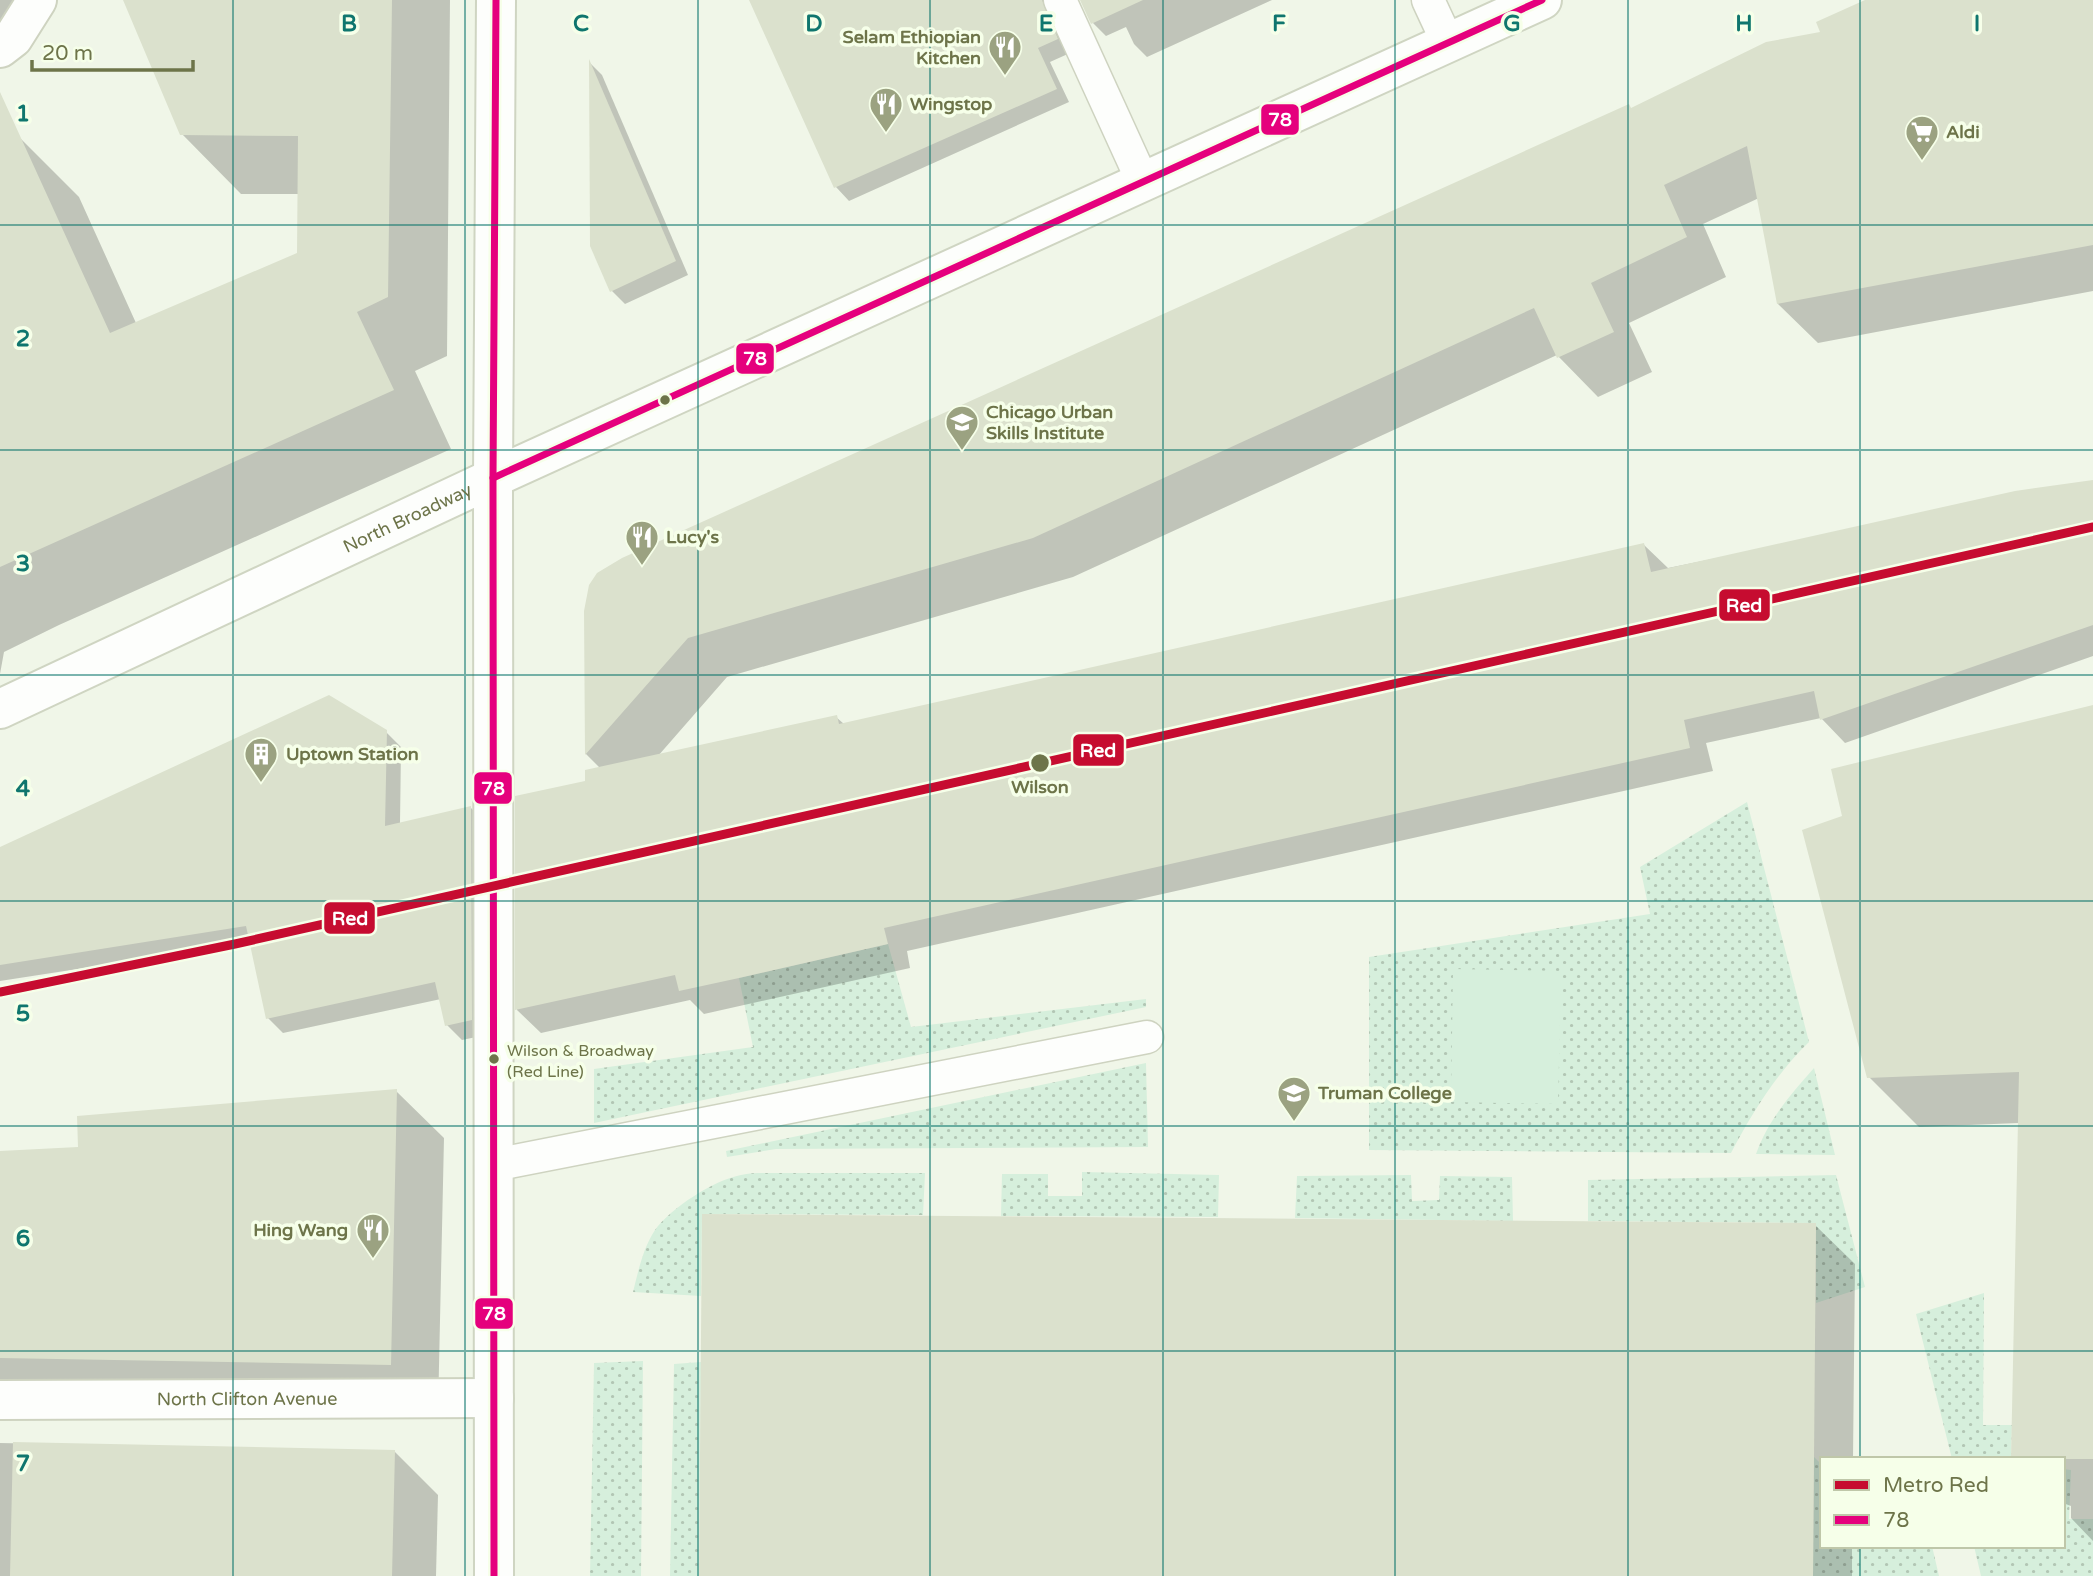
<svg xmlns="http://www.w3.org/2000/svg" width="2093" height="1576" font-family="'Varela Round',sans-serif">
<defs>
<pattern id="grass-dots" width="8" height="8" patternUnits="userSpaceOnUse" patternTransform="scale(1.75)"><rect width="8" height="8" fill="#d6efdc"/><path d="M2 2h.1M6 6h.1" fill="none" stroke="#b2c6b4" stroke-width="1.8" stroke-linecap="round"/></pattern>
</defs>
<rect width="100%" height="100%" fill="#f0f6e8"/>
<g fill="url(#grass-dots)">
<path d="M 1747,802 L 1809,1042 C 1776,1074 1752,1113 1731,1153 L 1369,1150 L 1369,957 L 1650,914 L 1640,867 Z"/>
<path d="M 888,944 L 911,1027 L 1146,999 L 1146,1007 L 594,1123 L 594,1069 L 753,1047 L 739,978 Z"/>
<path d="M 1146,1063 L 1148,1147 L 776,1149 L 727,1157 L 726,1151 Z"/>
<path d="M 1814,1068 L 1835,1155 L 1756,1154 C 1768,1120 1791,1094 1814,1068 Z"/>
<path d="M 1082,1172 L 1219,1175 L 1218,1217 L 1001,1216 L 1002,1174 L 1048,1174 L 1048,1196 L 1082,1196 Z"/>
<path d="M 768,1173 L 925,1173 L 923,1215 L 702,1214 L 701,1296 L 633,1292 C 638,1272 643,1248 655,1230 C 671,1208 714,1180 741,1175 C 749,1173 759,1173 768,1173 Z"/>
<path d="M 1411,1175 L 1412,1201 L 1439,1200 L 1440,1176 L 1512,1177 L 1513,1221 L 1295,1218 L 1297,1176 Z"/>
<path d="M 1836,1175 L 1865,1287 L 1816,1303 L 1816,1223 L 1588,1221 L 1588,1180 Z"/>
<path d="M 1984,1293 L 1983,1425 L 2012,1425 L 2011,1453 L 2024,1459 L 1952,1459 L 1916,1314 Z"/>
<path d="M 643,1361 L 641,1576 L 590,1576 L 594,1363 Z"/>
<path d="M 701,1362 L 699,1576 L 670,1576 L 674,1364 Z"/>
<path d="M 1814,1457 L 1822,1465 L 1822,1546 L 1932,1546 L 1939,1576 L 1813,1576 Z"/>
<path d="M 2063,1469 L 2071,1470 L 2069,1519 L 2093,1519 L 2093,1576 L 1981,1576 L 1974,1546 L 2063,1546 Z"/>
</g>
<path fill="#d6efdc" d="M 1453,969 L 1561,971 L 1558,1104 L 1451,1102 Z"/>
<g fill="#0003">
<path d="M 0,0 L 38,0 L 0,47 Z"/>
<path d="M 124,0 L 450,0 L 447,356 L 415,371 L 451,449 L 59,625 L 4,652 L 0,674 L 0,149 L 20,138 L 79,197 L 136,323 L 298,254 L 299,194 L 241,194 L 182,134 Z"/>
<path d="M 751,0 L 1062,0 L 1070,53 L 1050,62 L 1069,102 L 849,201 L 836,187 Z"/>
<path d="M 1082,0 L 1272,0 L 1147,57 L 1134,44 L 1126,27 L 1106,36 L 1093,23 Z"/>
<path d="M 1870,0 L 2093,0 L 2093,291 L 1818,343 L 1778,304 L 1759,198 L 1703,224 L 1726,277 L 1629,323 L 1652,372 L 1598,397 L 1557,355 L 1073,577 L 727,677 L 658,756 L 836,717 L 844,724 L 1644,545 L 1668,568 L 2093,482 L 2093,656 L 1845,743 L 1821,718 L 1706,743 L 1713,771 L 907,951 L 910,968 L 704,1014 L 690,1000 L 541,1033 L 517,1010 L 517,798 L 587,782 L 601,769 L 586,754 L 587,599 L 1632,109 L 1822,34 Z"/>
<path d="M 590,63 L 602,75 L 688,275 L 625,304 L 612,291 Z"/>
<path d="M 2093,707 L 2093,1541 L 2071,1518 L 2071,1506 L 2063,1503 L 2063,1459 L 2019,1123 L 1919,1127 L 1869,1077 L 1844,818 Z"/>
<path d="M 386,732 L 401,747 L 400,824 L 471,808 L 486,823 L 486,1035 L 462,1040 L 447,1025 L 441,999 L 283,1033 L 268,1018 L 252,942 L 0,981 L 0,849 Z"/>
<path d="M 396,1091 L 444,1138 L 438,1412 L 0,1408 L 0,1153 L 79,1148 Z"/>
<path d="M 1815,1225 L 1855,1264 L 1853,1459 L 1822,1459 L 1822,1546 L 1852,1546 L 1852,1576 L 699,1576 Z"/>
<path d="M 0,1443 L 394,1451 L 438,1495 L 436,1576 L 0,1576 Z"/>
</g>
<g fill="#dbe1cd">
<path d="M 123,0 L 392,0 L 388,297 L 357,312 L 394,390 L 0,567 L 0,92 L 110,333 L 297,253 L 298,136 L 180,135 Z"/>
<path d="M 749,0 L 1042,0 L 1058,39 L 1038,48 L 1057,89 L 834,188 Z"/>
<path d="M 1080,0 L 1143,0 L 1091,24 Z"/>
<path d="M 1865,0 L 2093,0 L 2093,245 L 1777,304 L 1747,146 L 1664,185 L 1687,237 L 1591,283 L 1614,332 L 1557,358 L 1534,308 L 1033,538 L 688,638 L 585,755 L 584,611 L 589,585 L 597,573 L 622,558 L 1629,104 L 1631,108 L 1766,42 L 1820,32 L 1816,22 Z"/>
<path d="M 589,59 L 676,261 L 610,292 L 590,246 Z"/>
<path d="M 2093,480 L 2093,625 L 1820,720 L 1814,691 L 1684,720 L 1690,748 L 884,928 L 888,944 L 739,978 L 679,991 L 675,975 L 515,1010 L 515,796 L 585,781 L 585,770 L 837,715 L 839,724 L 1644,543 L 1651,572 L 2015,491 Z"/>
<path d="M 329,695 L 387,730 L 385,826 L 471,806 L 472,1020 L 445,1026 L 435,982 L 266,1019 L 246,926 L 0,965 L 0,847 Z"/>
<path d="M 2093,705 L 2093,1459 L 2011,1459 L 2019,1072 L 1867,1078 L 1802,830 L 1842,816 L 1831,769 Z"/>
<path d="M 397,1089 L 391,1365 L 0,1358 L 0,1151 L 78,1147 L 77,1116 Z"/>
<path d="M 702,1214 L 1816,1223 L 1813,1576 L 699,1576 Z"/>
<path d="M 13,1442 L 395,1450 L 392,1576 L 10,1576 Z"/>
</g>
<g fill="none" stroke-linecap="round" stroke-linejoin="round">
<defs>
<g id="lane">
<path d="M 1060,0 L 1143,182"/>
<path d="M 1428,0 L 1448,43"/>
<path d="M 494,1165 L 1147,1037"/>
</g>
<g id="street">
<path d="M 0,48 L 13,38 L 37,0"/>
<path id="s1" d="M 0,1400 L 494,1398"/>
</g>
<g id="secondary">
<path id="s2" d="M 0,709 L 493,478 L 1542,0"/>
<path d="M 494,1576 L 493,478 L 496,0"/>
</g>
</defs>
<use href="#lane" stroke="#ced3c0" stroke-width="35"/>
<use href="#street" stroke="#ced3c0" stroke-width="42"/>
<use href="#secondary" stroke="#cfd5c2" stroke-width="42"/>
<use href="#lane" stroke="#fdfefc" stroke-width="32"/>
<use href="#street" stroke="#fdfefc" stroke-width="38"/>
<use href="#secondary" stroke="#fdfefc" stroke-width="38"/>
<defs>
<g id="bus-1">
<path d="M 493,478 L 1542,0"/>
<path d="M 494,1576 L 493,478 L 496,0"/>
</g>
</defs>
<use href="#bus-1" stroke="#f6ffe9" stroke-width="12"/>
<use href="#bus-1" stroke="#e5007d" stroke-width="7"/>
<defs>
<path id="metro-1" d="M 0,992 L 235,944 L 2093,527"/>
</defs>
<use href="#metro-1" stroke="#f6ffe9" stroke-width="14"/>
<use href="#metro-1" stroke="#c60c30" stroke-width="9"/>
</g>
<path fill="none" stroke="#0f766e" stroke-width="2" stroke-opacity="0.55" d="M 233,0 L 233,1576M 465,0 L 465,1576M 698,0 L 698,1576M 930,0 L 930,1576M 1163,0 L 1163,1576M 1395,0 L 1395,1576M 1628,0 L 1628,1576M 1860,0 L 1860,1459M 0,225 L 2093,225M 0,450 L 2093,450M 0,675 L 2093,675M 0,901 L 2093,901M 0,1126 L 2093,1126M 0,1351 L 2093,1351M 1860,1546 L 1860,1576"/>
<defs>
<symbol id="restaurant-pin" viewBox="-11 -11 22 30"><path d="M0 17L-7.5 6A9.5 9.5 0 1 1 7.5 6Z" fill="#9ba281" stroke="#f6ffe9"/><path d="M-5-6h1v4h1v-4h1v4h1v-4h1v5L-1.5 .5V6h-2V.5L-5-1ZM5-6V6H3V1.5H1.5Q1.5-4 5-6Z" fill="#fff"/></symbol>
<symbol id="supermarket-pin" viewBox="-11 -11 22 30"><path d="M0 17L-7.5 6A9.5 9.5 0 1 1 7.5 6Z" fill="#9ba281" stroke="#f6ffe9"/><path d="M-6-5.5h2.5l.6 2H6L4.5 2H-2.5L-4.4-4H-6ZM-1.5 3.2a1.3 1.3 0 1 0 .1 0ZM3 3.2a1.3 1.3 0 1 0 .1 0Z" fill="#fff"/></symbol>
<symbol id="school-pin" viewBox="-11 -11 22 30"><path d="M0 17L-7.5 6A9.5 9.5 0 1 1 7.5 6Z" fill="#9ba281" stroke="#f6ffe9"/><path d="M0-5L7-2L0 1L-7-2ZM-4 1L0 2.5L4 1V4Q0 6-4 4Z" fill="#fff"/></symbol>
<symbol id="building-pin" viewBox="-11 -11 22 30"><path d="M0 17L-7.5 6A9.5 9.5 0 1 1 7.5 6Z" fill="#9ba281" stroke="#f6ffe9"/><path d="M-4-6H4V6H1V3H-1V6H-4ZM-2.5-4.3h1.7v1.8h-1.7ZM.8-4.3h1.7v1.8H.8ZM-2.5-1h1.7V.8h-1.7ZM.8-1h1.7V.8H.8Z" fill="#fff"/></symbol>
<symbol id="university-pin" viewBox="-11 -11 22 30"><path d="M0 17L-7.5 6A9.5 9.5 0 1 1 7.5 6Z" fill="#9ba281" stroke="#f6ffe9"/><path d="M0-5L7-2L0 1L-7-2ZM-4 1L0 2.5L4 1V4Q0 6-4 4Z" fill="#fff"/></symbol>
</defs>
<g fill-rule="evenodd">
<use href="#restaurant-pin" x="986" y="28" width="38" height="52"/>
<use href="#restaurant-pin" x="867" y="85" width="38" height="52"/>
<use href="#supermarket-pin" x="1903" y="113" width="38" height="52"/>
<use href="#school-pin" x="943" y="403" width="38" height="52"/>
<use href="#restaurant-pin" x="623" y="518" width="38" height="52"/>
<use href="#building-pin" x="242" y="735" width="38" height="52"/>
<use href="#university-pin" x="1275" y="1074" width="38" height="52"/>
<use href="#restaurant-pin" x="354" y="1211" width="38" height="52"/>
</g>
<g fill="#6d7449" stroke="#f6ffe9" stroke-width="2.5">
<circle cx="665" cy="400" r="6"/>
<circle cx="1040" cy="763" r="10"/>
<circle cx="494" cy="1059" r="6"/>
</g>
<g text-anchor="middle" stroke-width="7" stroke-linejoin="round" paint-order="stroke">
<g font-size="16" fill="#6d7449" stroke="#f6ffe9" text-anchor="start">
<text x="507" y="1056">Wilson &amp; Broadway<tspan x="507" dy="21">(Red Line)</tspan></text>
</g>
<g font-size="18" font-weight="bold" fill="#6d7449" stroke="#f6ffe9" text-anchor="start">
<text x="981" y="43" text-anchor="end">Selam Ethiopian<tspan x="981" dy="21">Kitchen</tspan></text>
<text x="910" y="110">Wingstop</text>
<text x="1946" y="138">Aldi</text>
<text x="986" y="418">Chicago Urban<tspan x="986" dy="21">Skills Institute</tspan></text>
<text x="666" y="543">Lucy's</text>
<text x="286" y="760">Uptown Station</text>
<text x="1318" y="1099">Truman College</text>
<text x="348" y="1236" text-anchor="end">Hing Wang</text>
</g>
<g font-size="18" fill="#6d7449" stroke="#f6ffe9">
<text dy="6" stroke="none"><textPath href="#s2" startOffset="450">North Broadway</textPath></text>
<text dy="6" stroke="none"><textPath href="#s1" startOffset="247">North Clifton Avenue</textPath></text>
</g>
<g font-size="18" font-weight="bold" fill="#6d7449" stroke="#f6ffe9">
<text x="1040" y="793">Wilson</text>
</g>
</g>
<g font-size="23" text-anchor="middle" font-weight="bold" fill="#0f766e" stroke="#f6ffe9" stroke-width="7" stroke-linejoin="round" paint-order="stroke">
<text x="349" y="31">B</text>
<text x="581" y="31">C</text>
<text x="814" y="31">D</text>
<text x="1046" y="31">E</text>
<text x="1279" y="31">F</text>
<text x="1512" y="31">G</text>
<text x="1744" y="31">H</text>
<text x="1977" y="31">I</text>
<text x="23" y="121">1</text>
<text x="23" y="346">2</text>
<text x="23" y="571">3</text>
<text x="23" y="796">4</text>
<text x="23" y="1021">5</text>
<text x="23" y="1246">6</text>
<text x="23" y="1471">7</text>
</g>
<g stroke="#f6ffe9" stroke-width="2.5">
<rect x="1260" y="103" width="40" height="33" rx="7" fill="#e5007d"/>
<rect x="735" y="342" width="40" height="33" rx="7" fill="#e5007d"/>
<rect x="1718" y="588" width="53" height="34" rx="7" fill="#c60c30"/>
<rect x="1072" y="733" width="53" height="34" rx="7" fill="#c60c30"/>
<rect x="473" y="771" width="40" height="34" rx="7" fill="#e5007d"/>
<rect x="323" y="901" width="53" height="34" rx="7" fill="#c60c30"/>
<rect x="474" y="1297" width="40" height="33" rx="7" fill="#e5007d"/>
</g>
<g font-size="19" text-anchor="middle" font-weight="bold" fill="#fff">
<text x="1280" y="126">78</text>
<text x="755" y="365">78</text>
<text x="1744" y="612">Red</text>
<text x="1098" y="757">Red</text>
<text x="493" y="795">78</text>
<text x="350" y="925">Red</text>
<text x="494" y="1320">78</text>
</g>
<rect x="1820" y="1457" width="245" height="91" fill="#f6ffe9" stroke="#bfc7a9" stroke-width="2"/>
<rect x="1834" y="1480" width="35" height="10" fill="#c60c30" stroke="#bfc7a9" stroke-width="2"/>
<text x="1883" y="1492" font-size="21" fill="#6d7449">Metro Red</text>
<rect x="1834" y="1515" width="35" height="10" fill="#e5007d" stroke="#bfc7a9" stroke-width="2"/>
<text x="1883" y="1527" font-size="21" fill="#6d7449">78</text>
<path d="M32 60v10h161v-10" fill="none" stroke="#6d7449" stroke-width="3.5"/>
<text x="42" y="60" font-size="21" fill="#6d7449" stroke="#f6ffe9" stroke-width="5" paint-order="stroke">20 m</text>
</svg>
